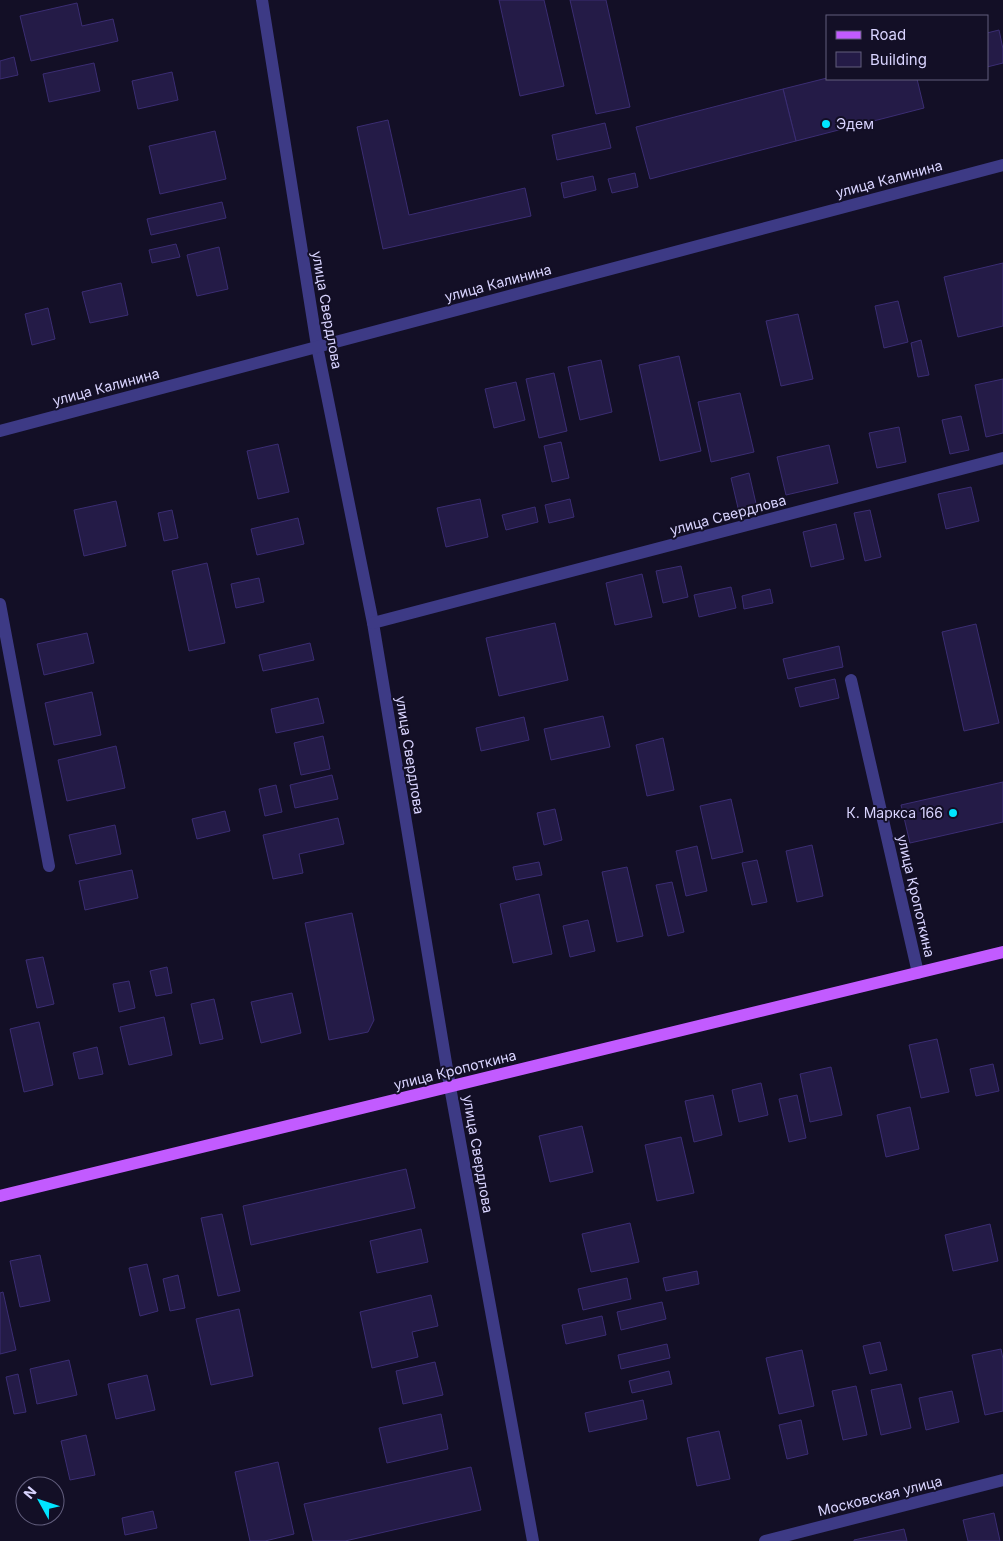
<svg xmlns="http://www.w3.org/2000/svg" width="1003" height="1541" font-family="Inter,sans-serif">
<rect width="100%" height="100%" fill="#130f26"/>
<g fill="#241b47" stroke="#3b2d73">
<path d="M 499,0 L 544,0 L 564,86 L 520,96 Z"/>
<path d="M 570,0 L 606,0 L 630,107 L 596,114 Z"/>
<path d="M 77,3 L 82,26 L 113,19 L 118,41 L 31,61 L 20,16 Z"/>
<path d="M 999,30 L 1003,49 L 1003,63 L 987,67 L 987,33 Z"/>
<path d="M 14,57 L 18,75 L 0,79 L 0,61 Z"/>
<path d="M 94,63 L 100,91 L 49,102 L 43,74 Z"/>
<path d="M 172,72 L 178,100 L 138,109 L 132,81 Z"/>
<path d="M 827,78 L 827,79 L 917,79 L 924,108 L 796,141 L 783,89 Z"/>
<path d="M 783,89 L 796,141 L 650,179 L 636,127 Z"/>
<path d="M 388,120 L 409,215 L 525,188 L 531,216 L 383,249 L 357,127 Z"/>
<path d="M 605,123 L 611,148 L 557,160 L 552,135 Z"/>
<path d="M 215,131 L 226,179 L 160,194 L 149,146 Z"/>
<path d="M 635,173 L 638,187 L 612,193 L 608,179 Z"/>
<path d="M 593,176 L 596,190 L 564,198 L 561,183 Z"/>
<path d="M 222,202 L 226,218 L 151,235 L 147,219 Z"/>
<path d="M 176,244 L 180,257 L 152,263 L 149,250 Z"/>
<path d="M 219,247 L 228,289 L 197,296 L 187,255 Z"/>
<path d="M 1003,263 L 1003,326 L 958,337 L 944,277 Z"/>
<path d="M 121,283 L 128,315 L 90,323 L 82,292 Z"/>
<path d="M 898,301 L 908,342 L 884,348 L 875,306 Z"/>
<path d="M 48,308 L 55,339 L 32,345 L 25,314 Z"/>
<path d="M 798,314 L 813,379 L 781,386 L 766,321 Z"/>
<path d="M 921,340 L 929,375 L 918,377 L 911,343 Z"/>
<path d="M 679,356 L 701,451 L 660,461 L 639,365 Z"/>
<path d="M 601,360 L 612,412 L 580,420 L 568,367 Z"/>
<path d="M 554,373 L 567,431 L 539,438 L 526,379 Z"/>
<path d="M 1003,379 L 1003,433 L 986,437 L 975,385 Z"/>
<path d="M 516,382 L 525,420 L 494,428 L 485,389 Z"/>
<path d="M 740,393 L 754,452 L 711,462 L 698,402 Z"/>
<path d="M 961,416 L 969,450 L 950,454 L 942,420 Z"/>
<path d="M 899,427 L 906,462 L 877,468 L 869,433 Z"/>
<path d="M 561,442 L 569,478 L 552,482 L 544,446 Z"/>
<path d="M 278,444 L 289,492 L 258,499 L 247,451 Z"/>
<path d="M 829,445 L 838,483 L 786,495 L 777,457 Z"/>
<path d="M 749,473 L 757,508 L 739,512 L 731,478 Z"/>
<path d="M 971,487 L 979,521 L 946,529 L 938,494 Z"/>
<path d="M 480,499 L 488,537 L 446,547 L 437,508 Z"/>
<path d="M 570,499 L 574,517 L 549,523 L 545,505 Z"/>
<path d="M 116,501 L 126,546 L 84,556 L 74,510 Z"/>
<path d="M 535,507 L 538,522 L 506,530 L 502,515 Z"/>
<path d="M 172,510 L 178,538 L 164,541 L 158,513 Z"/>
<path d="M 870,510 L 881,557 L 865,561 L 854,513 Z"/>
<path d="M 298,518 L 304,544 L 257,555 L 251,529 Z"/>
<path d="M 836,524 L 844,559 L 811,567 L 803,532 Z"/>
<path d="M 207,563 L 225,643 L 189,651 L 172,571 Z"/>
<path d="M 681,566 L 688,597 L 663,603 L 656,571 Z"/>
<path d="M 642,574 L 652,617 L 615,625 L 606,583 Z"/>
<path d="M 259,578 L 264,602 L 236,608 L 231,584 Z"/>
<path d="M 731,587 L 736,608 L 699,617 L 694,595 Z"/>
<path d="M 770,589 L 773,603 L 744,609 L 742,596 Z"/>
<path d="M 555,623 L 568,680 L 499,696 L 486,638 Z"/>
<path d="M 976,624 L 999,723 L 964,731 L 942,632 Z"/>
<path d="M 87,633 L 94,663 L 44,675 L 37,644 Z"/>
<path d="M 310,643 L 314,660 L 263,671 L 259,655 Z"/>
<path d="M 839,646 L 843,667 L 788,679 L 783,659 Z"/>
<path d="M 835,679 L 839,698 L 800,707 L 795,688 Z"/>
<path d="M 92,692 L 101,735 L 54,745 L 45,703 Z"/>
<path d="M 318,698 L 324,723 L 276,733 L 271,709 Z"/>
<path d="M 603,716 L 610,747 L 551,760 L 544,729 Z"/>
<path d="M 524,717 L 529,740 L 481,751 L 476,728 Z"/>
<path d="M 323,736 L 330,769 L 301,775 L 294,743 Z"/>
<path d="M 663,738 L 674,790 L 647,796 L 636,745 Z"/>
<path d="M 116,746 L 125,788 L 67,801 L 58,760 Z"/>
<path d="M 332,775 L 338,799 L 295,808 L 290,785 Z"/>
<path d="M 1003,782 L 1003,822 L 910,843 L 901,805 Z"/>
<path d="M 276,785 L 282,812 L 265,816 L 259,789 Z"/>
<path d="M 731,799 L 743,852 L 712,859 L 700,806 Z"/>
<path d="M 555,809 L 562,840 L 544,845 L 537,813 Z"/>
<path d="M 225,811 L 230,831 L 197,839 L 192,819 Z"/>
<path d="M 338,818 L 344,844 L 299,854 L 303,873 L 273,879 L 263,835 Z"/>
<path d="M 115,825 L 121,854 L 76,864 L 69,835 Z"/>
<path d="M 812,845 L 823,896 L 797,902 L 786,851 Z"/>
<path d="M 697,846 L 707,891 L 686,896 L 676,851 Z"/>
<path d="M 757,860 L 767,902 L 752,905 L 742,863 Z"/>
<path d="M 539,862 L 542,875 L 516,880 L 513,867 Z"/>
<path d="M 627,867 L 643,936 L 617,942 L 602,872 Z"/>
<path d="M 132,870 L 138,898 L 85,910 L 79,881 Z"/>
<path d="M 672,882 L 684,932 L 668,936 L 656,885 Z"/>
<path d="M 539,894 L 552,954 L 513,963 L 500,904 Z"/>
<path d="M 352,913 L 374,1020 L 368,1032 L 329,1040 L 305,923 Z"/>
<path d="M 588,920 L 595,951 L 570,957 L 563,926 Z"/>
<path d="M 43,957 L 54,1004 L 37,1008 L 26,960 Z"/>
<path d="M 167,967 L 172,993 L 156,996 L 150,971 Z"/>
<path d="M 129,981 L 135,1008 L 119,1012 L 113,984 Z"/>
<path d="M 292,993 L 301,1033 L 261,1043 L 251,1002 Z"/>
<path d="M 214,999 L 223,1039 L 200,1044 L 191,1004 Z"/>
<path d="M 164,1017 L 172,1055 L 129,1065 L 120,1027 Z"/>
<path d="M 39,1022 L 53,1085 L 24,1092 L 10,1029 Z"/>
<path d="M 937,1039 L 949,1092 L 921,1098 L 909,1045 Z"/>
<path d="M 97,1047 L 103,1074 L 79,1079 L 73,1053 Z"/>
<path d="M 993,1064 L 999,1091 L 976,1096 L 970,1069 Z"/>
<path d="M 831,1067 L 842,1115 L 810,1122 L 800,1074 Z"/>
<path d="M 761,1083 L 768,1115 L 739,1122 L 732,1090 Z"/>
<path d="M 713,1095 L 722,1135 L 694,1142 L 685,1101 Z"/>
<path d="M 797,1095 L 806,1138 L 789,1142 L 779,1099 Z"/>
<path d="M 910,1107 L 919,1149 L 886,1157 L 877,1115 Z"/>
<path d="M 582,1126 L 593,1172 L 550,1182 L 539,1136 Z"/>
<path d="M 681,1137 L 694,1193 L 657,1201 L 645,1145 Z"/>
<path d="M 406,1169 L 415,1208 L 251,1245 L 243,1206 Z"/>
<path d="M 222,1214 L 240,1291 L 218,1296 L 201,1218 Z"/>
<path d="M 630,1223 L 639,1262 L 591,1272 L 582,1234 Z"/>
<path d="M 990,1224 L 998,1261 L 953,1271 L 945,1235 Z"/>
<path d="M 421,1229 L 428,1262 L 377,1273 L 370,1241 Z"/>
<path d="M 40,1255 L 50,1301 L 20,1307 L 10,1261 Z"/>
<path d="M 147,1264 L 158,1311 L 140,1316 L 129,1268 Z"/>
<path d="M 697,1271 L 699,1284 L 666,1291 L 663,1278 Z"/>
<path d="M 178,1275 L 185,1308 L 170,1311 L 163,1279 Z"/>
<path d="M 627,1278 L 631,1299 L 583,1310 L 578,1289 Z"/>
<path d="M 3,1292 L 16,1350 L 0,1354 L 0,1293 Z"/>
<path d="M 431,1295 L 438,1326 L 412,1332 L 418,1357 L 372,1368 L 360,1312 Z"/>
<path d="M 662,1302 L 666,1319 L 621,1330 L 617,1312 Z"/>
<path d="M 239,1309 L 253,1376 L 211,1385 L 196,1319 Z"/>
<path d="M 602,1316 L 606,1335 L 566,1344 L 562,1325 Z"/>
<path d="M 880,1342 L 887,1370 L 870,1374 L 863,1346 Z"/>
<path d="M 667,1344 L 670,1358 L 621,1369 L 618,1355 Z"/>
<path d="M 1001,1349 L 1003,1359 L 1003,1411 L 985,1415 L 972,1355 Z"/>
<path d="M 802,1350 L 814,1406 L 779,1414 L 766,1358 Z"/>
<path d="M 69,1360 L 77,1395 L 37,1404 L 30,1369 Z"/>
<path d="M 435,1362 L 443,1395 L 403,1404 L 396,1371 Z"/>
<path d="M 669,1371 L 672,1384 L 632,1393 L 629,1381 Z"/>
<path d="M 18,1374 L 26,1412 L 14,1414 L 6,1377 Z"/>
<path d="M 147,1375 L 155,1410 L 116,1419 L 108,1384 Z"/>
<path d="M 901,1384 L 911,1428 L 881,1435 L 871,1390 Z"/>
<path d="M 856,1386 L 867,1435 L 843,1440 L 832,1391 Z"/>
<path d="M 952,1391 L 959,1422 L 926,1430 L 919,1398 Z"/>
<path d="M 643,1400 L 647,1419 L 589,1432 L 585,1413 Z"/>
<path d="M 441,1414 L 448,1449 L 387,1463 L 379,1428 Z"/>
<path d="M 801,1420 L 808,1454 L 787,1459 L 779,1425 Z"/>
<path d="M 719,1431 L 730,1479 L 697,1486 L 687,1438 Z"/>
<path d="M 86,1435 L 95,1475 L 70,1480 L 61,1441 Z"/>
<path d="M 278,1462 L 294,1534 L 265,1541 L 250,1541 L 235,1472 Z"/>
<path d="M 471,1467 L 481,1510 L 345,1541 L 313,1541 L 304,1504 Z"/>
<path d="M 153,1511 L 157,1528 L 125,1535 L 122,1518 Z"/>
<path d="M 994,1513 L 1000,1541 L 968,1541 L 963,1520 Z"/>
<path d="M 904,1529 L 907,1541 L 854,1541 L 854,1540 Z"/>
</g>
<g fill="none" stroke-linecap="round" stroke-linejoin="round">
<path stroke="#3d3a85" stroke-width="12" d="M 851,680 L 918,973"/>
<g stroke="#3d3a85" stroke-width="12">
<path d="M 262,0 L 317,346 L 373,623 L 450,1087 L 533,1541"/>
<path d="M 0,431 L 1003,165"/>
<path d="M 0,604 L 49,866"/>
<path d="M 373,623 L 1003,458"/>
<path d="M 765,1541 L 1003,1480"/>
</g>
<path stroke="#c25bff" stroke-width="12" d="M 0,1196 L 1003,952"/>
</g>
<g fill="#00e5ff" stroke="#130f26" stroke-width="2">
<circle cx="826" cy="124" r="5"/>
<circle cx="953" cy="813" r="5"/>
</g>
<g text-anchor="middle" stroke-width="4" stroke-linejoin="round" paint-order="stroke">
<g font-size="14" fill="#d9d4ff" stroke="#130f26" text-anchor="start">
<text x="836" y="129">Эдем</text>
<text x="943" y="818" text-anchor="end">К. Маркса 166</text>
</g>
<g font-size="14" fill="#d9d4ff" stroke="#130f26">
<text transform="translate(889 179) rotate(-15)" y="5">улица Калинина</text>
<text transform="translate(498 283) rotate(-15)" y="5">улица Калинина</text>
<text transform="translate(327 310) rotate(80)" y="5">улица Свердлова</text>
<text transform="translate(106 387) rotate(-15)" y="5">улица Калинина</text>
<text transform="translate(728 515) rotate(-15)" y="5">улица Свердлова</text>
<text transform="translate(410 755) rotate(81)" y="5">улица Свердлова</text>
<text transform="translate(916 896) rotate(77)" y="5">улица Кропоткина</text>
<text transform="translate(455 1070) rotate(-14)" y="5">улица Кропоткина</text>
<text transform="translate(478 1154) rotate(80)" y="5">улица Свердлова</text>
<text transform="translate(880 1496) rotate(-14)" y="5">Московская улица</text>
</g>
</g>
<rect x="826" y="15" width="162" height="65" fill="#130f26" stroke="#625e7d"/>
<rect x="836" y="31" width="25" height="8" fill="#c25bff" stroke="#625e7d"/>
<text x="870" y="40" font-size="15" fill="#d9d4ff">Road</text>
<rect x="836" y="52" width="25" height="15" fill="#241b47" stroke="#625e7d"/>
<text x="870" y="65" font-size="15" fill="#d9d4ff">Building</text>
<g transform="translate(40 1501) rotate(310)"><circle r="24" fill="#130f26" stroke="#625e7d"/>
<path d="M0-4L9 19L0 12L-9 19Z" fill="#00e5ff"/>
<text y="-8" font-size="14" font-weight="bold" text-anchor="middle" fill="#d9d4ff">N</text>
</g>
</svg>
